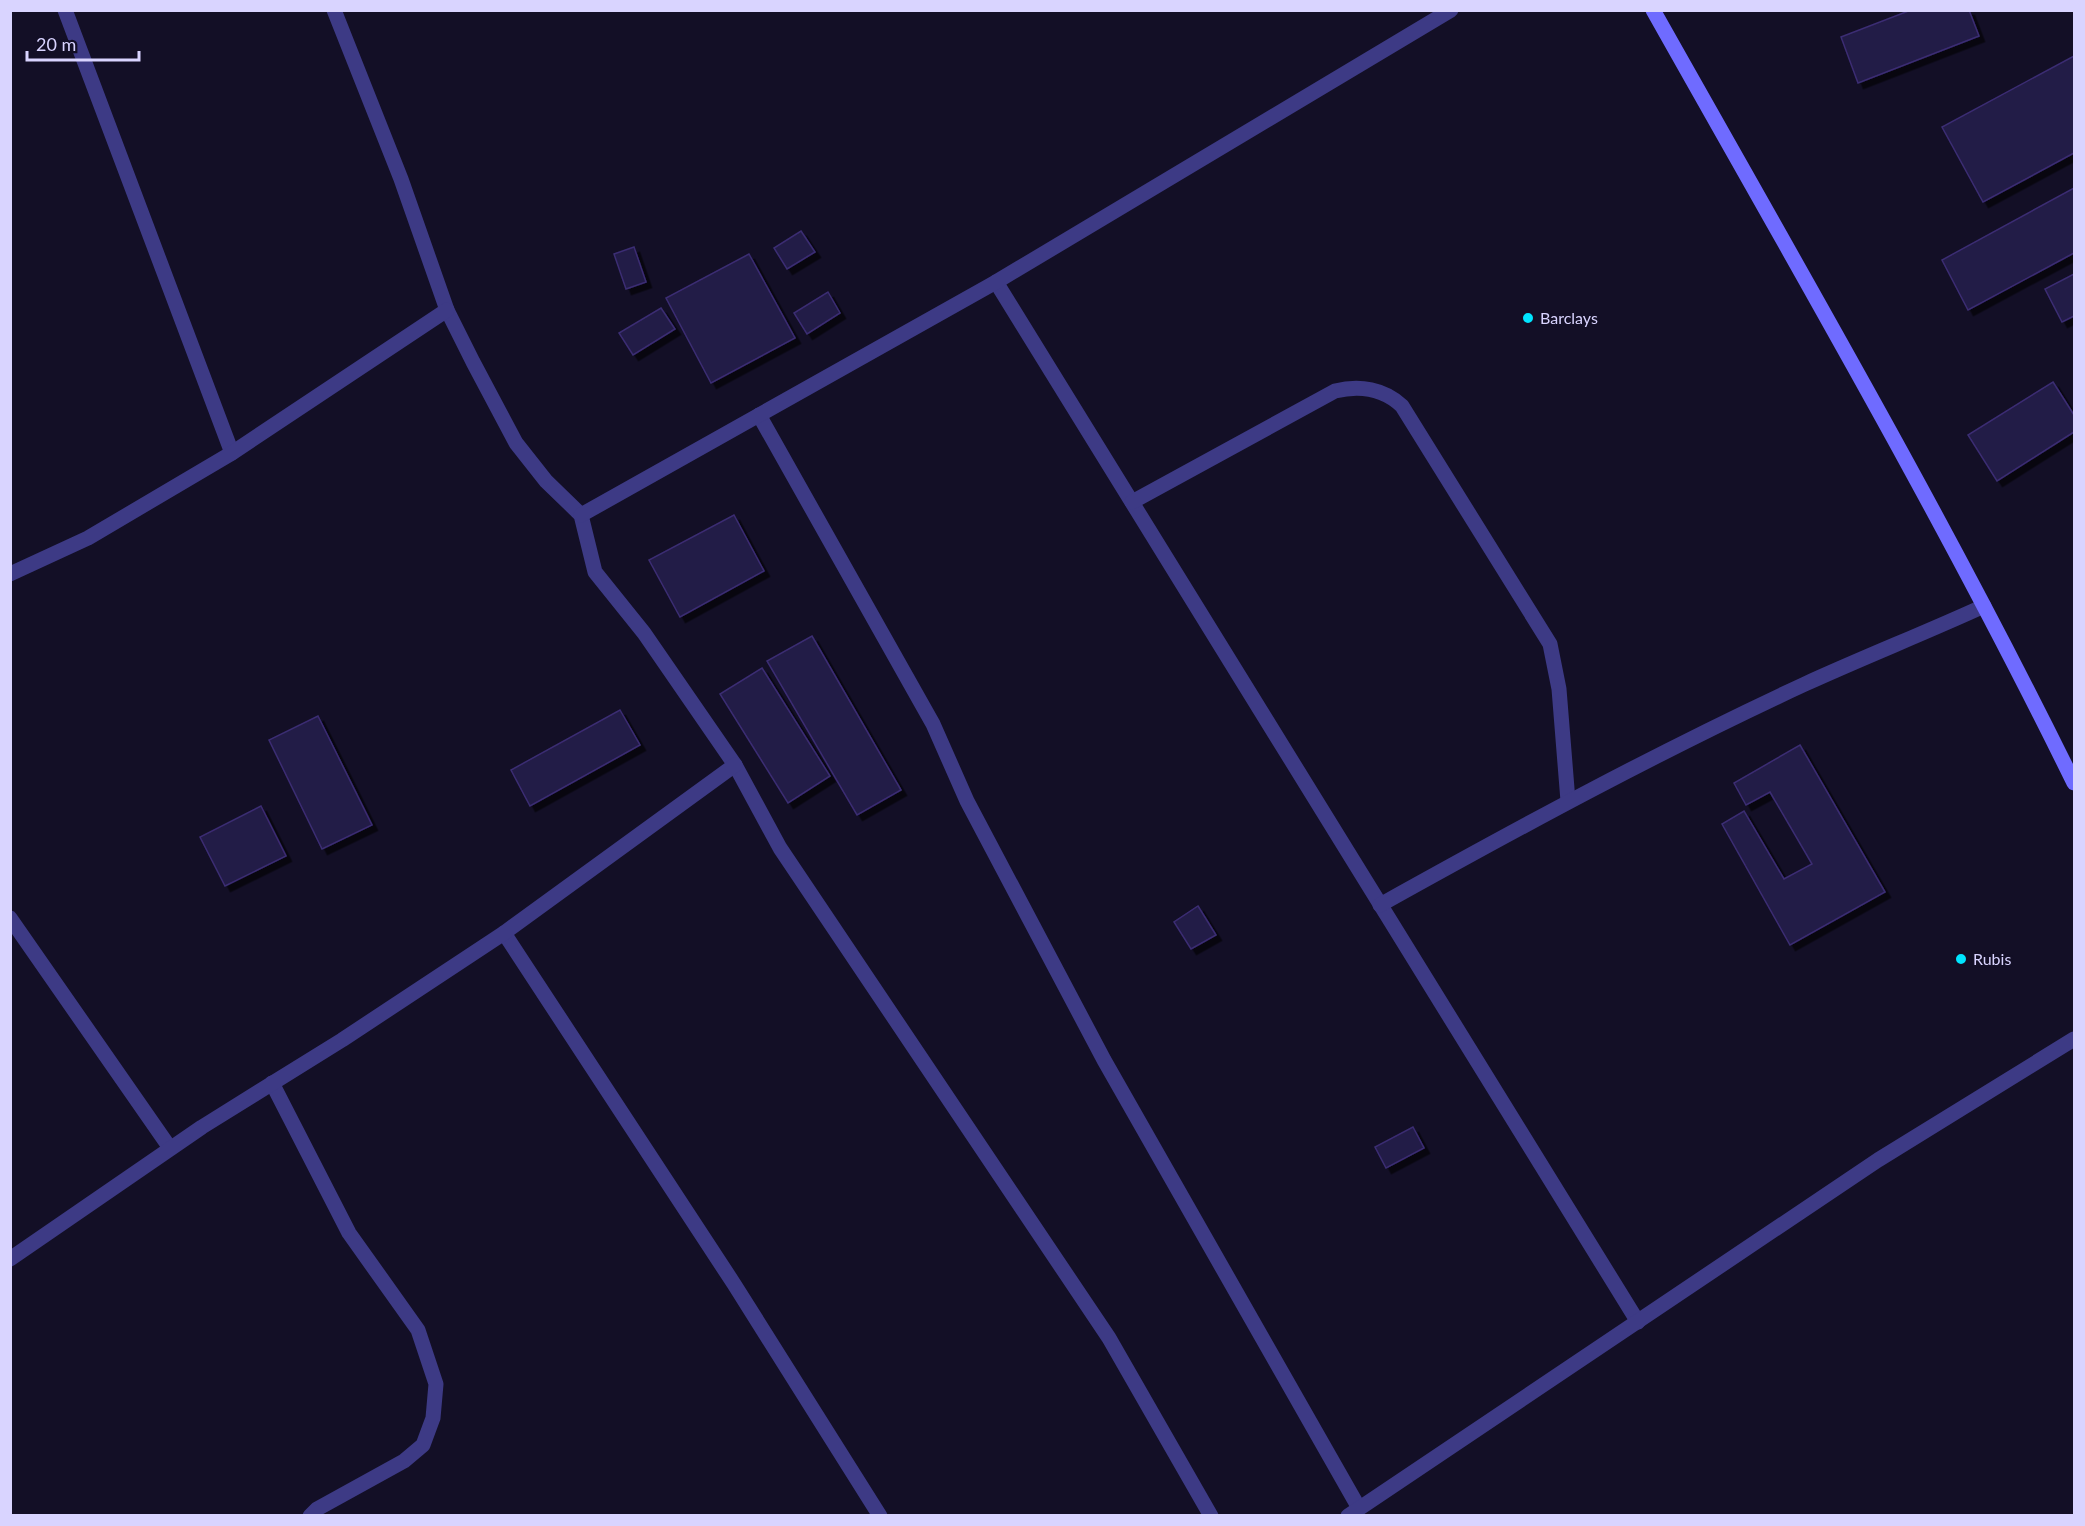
<svg xmlns="http://www.w3.org/2000/svg" width="2085" height="1526" font-family="Lato,sans-serif">
<defs>
<filter id="shadow"><feDropShadow dx="5.5" dy="5.5" stdDeviation="0" flood-color="#0009"/></filter>
</defs>
<rect width="100%" height="100%" fill="#130f26"/>
<g fill="#241b47" stroke="#3b2d73" stroke-width="1.5" filter="url(#shadow)">
<path d="M 1911,10 L 1969,10 L 1979,36 L 1858,83 L 1841,37 Z"/>
<path d="M 2074,56 L 2074,153 L 1983,202 L 1942,127 Z"/>
<path d="M 2074,188 L 2074,253 L 1968,310 L 1942,260 Z"/>
<path d="M 801,231 L 815,252 L 787,269 L 774,248 Z"/>
<path d="M 634,247 L 646,282 L 626,289 L 614,254 Z"/>
<path d="M 749,254 L 795,338 L 711,383 L 666,298 Z"/>
<path d="M 2074,274 L 2074,316 L 2062,322 L 2045,289 Z"/>
<path d="M 828,292 L 840,313 L 807,334 L 794,313 Z"/>
<path d="M 661,308 L 675,329 L 633,355 L 619,333 Z"/>
<path d="M 2053,382 L 2074,415 L 2074,432 L 1997,481 L 1968,435 Z"/>
<path d="M 734,515 L 764,571 L 680,617 L 649,560 Z"/>
<path d="M 812,636 L 901,790 L 857,815 L 767,661 Z"/>
<path d="M 762,668 L 830,776 L 788,803 L 720,694 Z"/>
<path d="M 620,710 L 640,745 L 530,806 L 511,770 Z"/>
<path d="M 318,716 L 372,825 L 322,849 L 269,740 Z"/>
<path d="M 1800,745 L 1885,892 L 1790,945 L 1722,824 L 1744,811 L 1784,879 L 1812,864 L 1770,792 L 1746,805 L 1734,783 Z"/>
<path d="M 261,806 L 286,856 L 225,886 L 200,837 Z"/>
<path d="M 1198,906 L 1216,935 L 1191,949 L 1174,922 Z"/>
<path d="M 1413,1127 L 1424,1148 L 1386,1168 L 1375,1147 Z"/>
</g>
<g fill="none" stroke-linecap="round" stroke-linejoin="round">
<g stroke="#3d3a85" stroke-width="15">
<path d="M 65,10 L 232,453"/>
<path d="M 334,10 L 401,179 L 447,310 L 473,362 L 516,443 L 546,481 L 581,515 L 595,572 L 644,633 L 735,765 L 780,848 L 1109,1338 L 1211,1516"/>
<path d="M 996,282 L 1638,1322"/>
<path d="M 759,415 L 933,724 L 967,801 L 1104,1060 L 1359,1508"/>
<path d="M 1132,502 L 1335,391 C 1360,385 1384,389 1402,406 L 1550,644 L 1559,689 L 1568,801"/>
<path d="M 581,515 L 996,282 L 1451,10"/>
<path d="M 10,574 L 88,538 L 232,453 L 447,310"/>
<path d="M 1380,905 C 1520,827 1660,751 1805,684 C 1864,657 1925,633 1984,606"/>
<path d="M 10,918 L 170,1148"/>
<path d="M 504,933 L 734,1284 L 880,1516"/>
<path d="M 272,1083 L 349,1233 L 418,1330 L 436,1384 L 433,1418 L 423,1445 L 404,1461 L 317,1509 L 310,1516"/>
<path d="M 10,1259 L 202,1127 L 342,1040 L 504,933 L 735,765"/>
<path d="M 1348,1516 L 1878,1160 L 2074,1039"/>
</g>
<path stroke="#6f6bff" stroke-width="15" d="M 1653,10 C 1797,266 1945,520 2074,783"/>
</g>
<g fill="#00e5ff" stroke="#130f26" stroke-width="2">
<circle cx="1528" cy="318" r="6"/>
<circle cx="1961" cy="959" r="6"/>
</g>
<g text-anchor="middle" stroke-width="5" stroke-linejoin="round" paint-order="stroke">
<g font-size="16" fill="#d9d4ff" stroke="#130f26" text-anchor="start">
<text x="1540" y="324">Barclays</text>
<text x="1973" y="965">Rubis</text>
</g>
</g>
<rect width="2085" height="1526" fill="none" stroke="#d9d4ff" stroke-width="24"/>
<path d="M27 51v9h112v-9" fill="none" stroke="#d9d4ff" stroke-width="3"/>
<text x="36" y="51" font-size="18" fill="#d9d4ff" stroke="#130f26" stroke-width="4.5" paint-order="stroke">20 m</text>
</svg>
